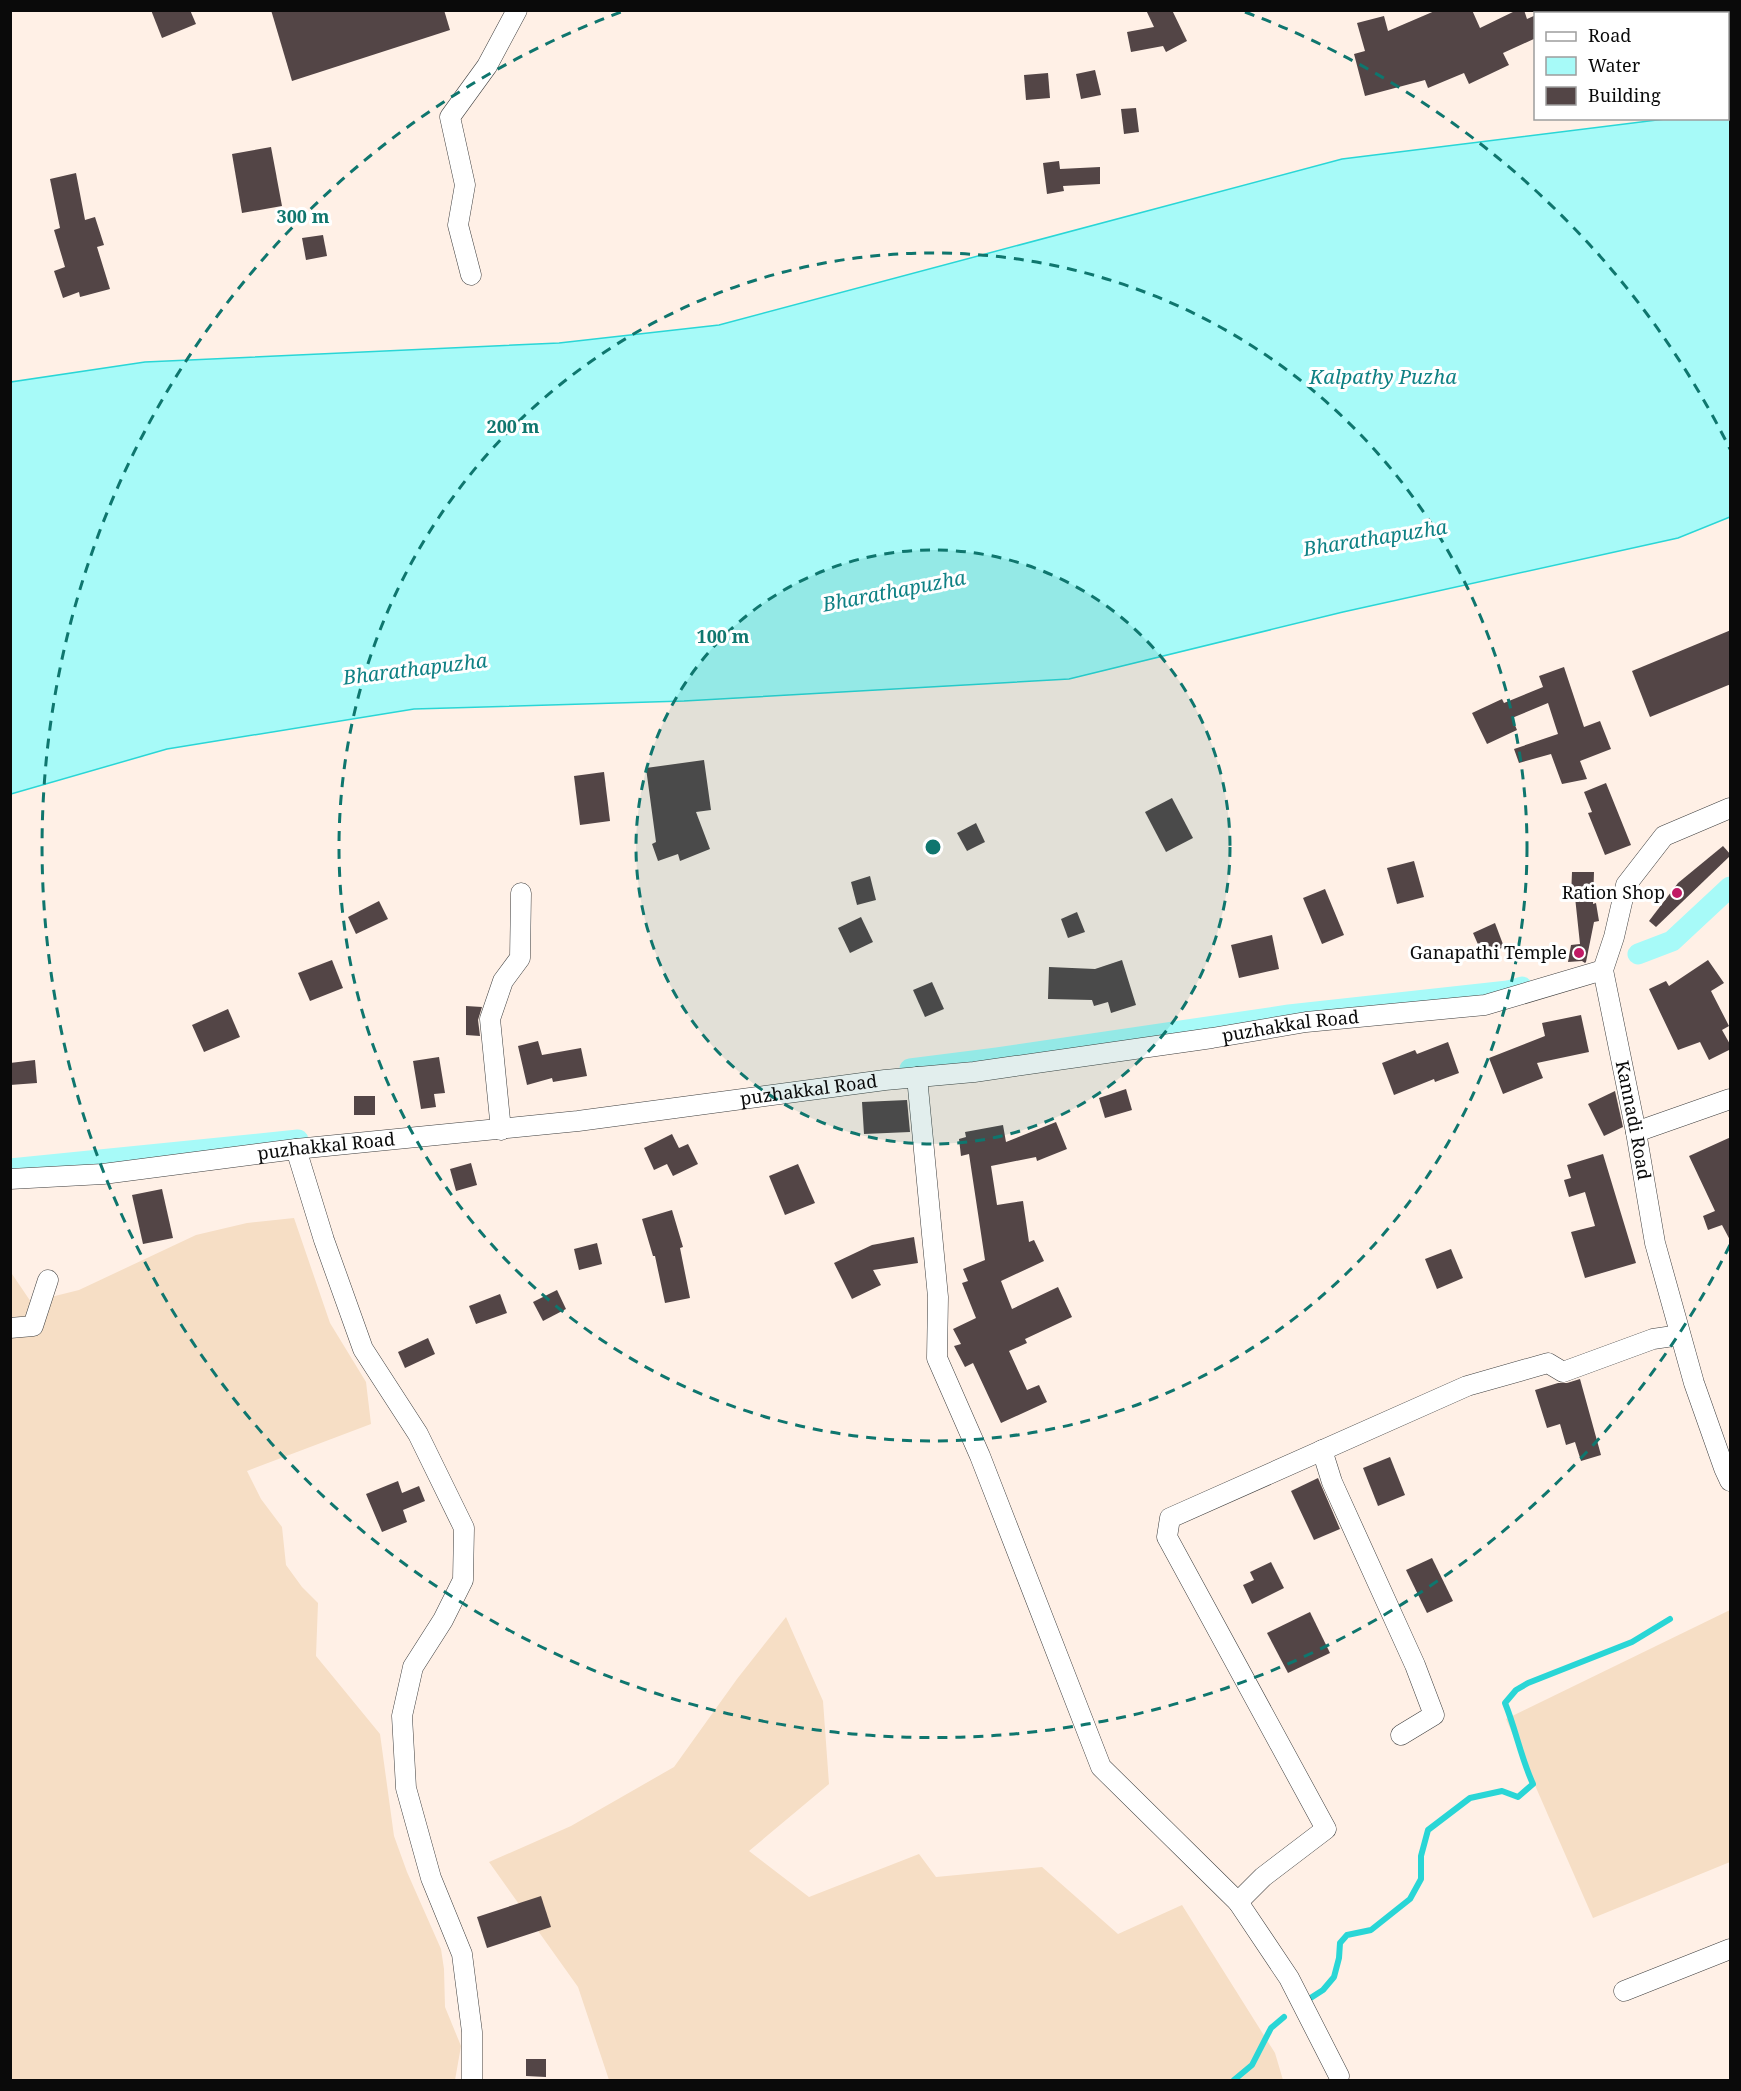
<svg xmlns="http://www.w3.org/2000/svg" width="1741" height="2091" font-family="'Noto Serif',serif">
<rect width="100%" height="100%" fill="#fff0e6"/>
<g fill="#f6dec5">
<path d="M 294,1218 L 330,1323 L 366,1382 L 371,1424 L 247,1471 L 261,1499 L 282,1527 L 286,1565 L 302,1587 L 318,1603 L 316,1656 L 380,1734 L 394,1836 L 407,1872 L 441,1949 L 444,1969 L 445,2007 L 461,2046 L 455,2080 L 11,2080 L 10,1271 L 31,1302 L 79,1290 L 196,1235 L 247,1223 Z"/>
<path d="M 1730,1610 L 1730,1862 L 1593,1918 L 1506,1719 Z"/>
<path d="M 786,1617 L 823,1701 L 829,1784 L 749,1851 L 809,1897 L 919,1854 L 936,1877 L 1042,1867 L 1118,1934 L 1182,1905 L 1275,2053 L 1283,2080 L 609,2080 L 578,1987 L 489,1862 L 571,1826 L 674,1767 L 737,1679 Z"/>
</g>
<path fill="#a7faf8" stroke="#29d6d6" stroke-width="1.5" d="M 1730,110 L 1730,517 L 1678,538 L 1343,612 L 1069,679 L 684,701 L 414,709 L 167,749 L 11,794 L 11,382 L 145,362 L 559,343 L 719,325 L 1342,159 L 1665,119 L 1728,118 L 1728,111 Z"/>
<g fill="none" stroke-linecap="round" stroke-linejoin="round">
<g stroke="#29d6d6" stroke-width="6">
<path d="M 1309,1999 L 1323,1990 L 1334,1977 L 1339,1958 L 1340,1943 L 1347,1935 L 1371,1930 L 1410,1899 L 1421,1879 L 1421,1856 L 1428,1830 L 1470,1798 L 1502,1791 L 1518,1797 L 1533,1784 C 1521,1758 1516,1730 1505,1703 L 1516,1690 L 1528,1683 L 1632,1642 L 1670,1619"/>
<path d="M 1234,2080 L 1252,2065 L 1271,2028 L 1284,2017"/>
</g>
<g stroke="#a7faf8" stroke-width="21">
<path d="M 1638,954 L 1672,941 L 1730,887"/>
<path d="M 910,1069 L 997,1058 L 1289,1015 L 1508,991 L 1522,987"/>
<path d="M 10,1169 L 298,1140"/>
</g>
</g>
<g fill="#534546">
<path d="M 151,10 L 190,10 L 196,24 L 162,38 Z"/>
<path d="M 271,10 L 444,10 L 450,30 L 292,81 Z"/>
<path d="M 1146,10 L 1172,10 L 1187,41 L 1166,52 L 1163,46 L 1131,52 L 1127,32 L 1154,27 Z"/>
<path d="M 1437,10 L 1472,10 L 1480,28 L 1517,10 L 1524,10 L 1527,19 L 1536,15 L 1536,38 L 1503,53 L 1509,65 L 1469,84 L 1464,73 L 1428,88 L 1425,80 L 1365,96 L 1354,54 L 1365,51 L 1357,23 L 1384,16 L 1388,31 Z"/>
<path d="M 1095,70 L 1101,95 L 1081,99 L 1076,74 Z"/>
<path d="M 1048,73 L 1050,98 L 1026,100 L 1024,75 Z"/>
<path d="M 1136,108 L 1139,132 L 1124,134 L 1121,109 Z"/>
<path d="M 271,147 L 282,206 L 242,213 L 232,154 Z"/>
<path d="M 1059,161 L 1060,169 L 1100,167 L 1100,184 L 1063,186 L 1064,191 L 1047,194 L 1043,163 Z"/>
<path d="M 76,173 L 85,220 L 95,217 L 104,245 L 97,247 L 110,289 L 80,297 L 79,292 L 63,298 L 54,271 L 65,267 L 54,230 L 60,228 L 50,179 Z"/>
<path d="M 323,235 L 327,256 L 306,260 L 302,238 Z"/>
<path d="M 1731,630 L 1731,684 L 1650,717 L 1632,671 Z"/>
<path d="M 1564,667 L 1584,727 L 1600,721 L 1611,749 L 1580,761 L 1587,779 L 1562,784 L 1551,754 L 1519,763 L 1514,749 L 1558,734 L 1548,703 L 1512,718 L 1517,730 L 1487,744 L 1472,713 L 1502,699 L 1504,703 L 1543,687 L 1539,676 Z"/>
<path d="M 704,760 L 711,810 L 696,812 L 710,849 L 680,861 L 678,854 L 658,861 L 652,844 L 656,842 L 646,768 Z"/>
<path d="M 604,772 L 610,821 L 580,825 L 574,776 Z"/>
<path d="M 1606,783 L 1631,845 L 1605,855 L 1588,813 L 1592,812 L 1584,792 Z"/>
<path d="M 1172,798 L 1193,838 L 1166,852 L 1145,812 Z"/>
<path d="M 976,823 L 985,842 L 967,851 L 957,833 Z"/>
<path d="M 1723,846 L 1731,855 L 1656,927 L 1649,921 L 1678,883 Z"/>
<path d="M 1414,861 L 1424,897 L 1397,904 L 1387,868 Z"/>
<path d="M 1572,872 L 1594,872 L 1593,904 L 1596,903 L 1599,921 L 1594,922 L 1586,962 L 1585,963 L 1582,961 L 1568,962 L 1571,945 L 1580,944 L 1575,897 L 1571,897 Z"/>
<path d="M 870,876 L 876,900 L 857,905 L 851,882 Z"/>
<path d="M 1325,889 L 1344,935 L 1322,944 L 1303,898 Z"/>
<path d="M 379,901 L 388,919 L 356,934 L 348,917 Z"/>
<path d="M 1077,912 L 1085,932 L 1068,938 L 1061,919 Z"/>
<path d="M 861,917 L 873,942 L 850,953 L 838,928 Z"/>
<path d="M 1495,923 L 1504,947 L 1483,956 L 1473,933 Z"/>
<path d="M 1272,935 L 1279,969 L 1239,978 L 1231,945 Z"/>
<path d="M 332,960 L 343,988 L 310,1001 L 298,973 Z"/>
<path d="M 1122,960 L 1136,1005 L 1111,1013 L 1108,1002 L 1094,1006 L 1092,1000 L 1048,999 L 1049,967 L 1095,969 Z"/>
<path d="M 1708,960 L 1724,983 L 1711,991 L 1729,1026 L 1722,1030 L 1731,1046 L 1731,1049 L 1709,1060 L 1700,1042 L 1678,1050 L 1649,989 L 1666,981 L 1669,986 Z"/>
<path d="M 932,982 L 944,1009 L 925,1017 L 913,990 Z"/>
<path d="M 466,1006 L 482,1007 L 478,1020 L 480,1036 L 466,1035 Z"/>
<path d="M 228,1009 L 240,1037 L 204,1052 L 192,1025 Z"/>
<path d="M 1581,1015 L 1589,1052 L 1537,1063 L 1543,1078 L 1503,1094 L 1489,1058 L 1545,1036 L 1542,1023 Z"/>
<path d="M 538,1041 L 542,1055 L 581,1048 L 587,1076 L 553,1082 L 552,1078 L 527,1085 L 518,1046 Z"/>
<path d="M 1448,1042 L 1459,1073 L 1435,1082 L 1434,1079 L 1394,1095 L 1382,1063 L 1415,1050 L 1417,1054 Z"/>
<path d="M 439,1057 L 445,1093 L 434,1094 L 436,1107 L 421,1109 L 413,1061 Z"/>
<path d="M 35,1060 L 37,1083 L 10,1085 L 10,1063 Z"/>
<path d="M 1126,1089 L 1132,1110 L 1105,1118 L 1099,1098 Z"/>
<path d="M 1615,1091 L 1623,1127 L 1604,1136 L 1588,1104 Z"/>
<rect x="354" y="1096" width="21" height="19"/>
<path d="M 907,1100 L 910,1132 L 864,1134 L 862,1102 Z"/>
<path d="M 1056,1122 L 1067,1149 L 1037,1161 L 1036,1157 L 991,1166 L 997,1205 L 1023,1201 L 1029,1242 L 1034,1240 L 1044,1261 L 1001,1281 L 1012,1309 L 1058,1287 L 1072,1317 L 1025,1339 L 1027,1343 L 1009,1351 L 1027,1390 L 1039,1385 L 1047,1402 L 1001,1423 L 973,1363 L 965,1367 L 954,1346 L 961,1344 L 953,1329 L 976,1318 L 962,1283 L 968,1281 L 963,1269 L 985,1260 L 969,1154 L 961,1156 L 959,1139 L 966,1137 L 965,1132 L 1003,1125 L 1006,1142 Z"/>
<path d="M 672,1134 L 679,1148 L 688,1144 L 698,1164 L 673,1176 L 667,1164 L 654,1170 L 644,1148 Z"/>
<path d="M 1731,1137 L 1731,1242 L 1722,1225 L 1708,1230 L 1703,1216 L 1715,1211 L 1689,1156 Z"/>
<path d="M 1603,1154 L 1636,1263 L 1585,1278 L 1571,1232 L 1595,1226 L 1585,1192 L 1569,1197 L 1564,1180 L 1571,1178 L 1567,1165 Z"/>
<path d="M 471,1163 L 477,1185 L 456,1191 L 450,1169 Z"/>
<path d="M 798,1164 L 815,1203 L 785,1215 L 769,1176 Z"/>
<path d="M 162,1189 L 173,1238 L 143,1244 L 132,1195 Z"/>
<path d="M 672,1210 L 683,1247 L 680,1248 L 690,1298 L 665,1303 L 655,1256 L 653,1256 L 642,1219 Z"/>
<path d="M 914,1237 L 918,1263 L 873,1270 L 881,1285 L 852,1299 L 834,1263 L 872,1245 Z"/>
<path d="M 597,1243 L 602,1264 L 579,1270 L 574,1249 Z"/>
<path d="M 1451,1249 L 1463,1278 L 1437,1289 L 1425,1259 Z"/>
<path d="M 557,1290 L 566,1309 L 543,1321 L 533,1302 Z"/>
<path d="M 500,1294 L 507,1313 L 476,1324 L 469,1306 Z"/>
<path d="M 428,1338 L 435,1354 L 405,1368 L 398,1352 Z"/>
<path d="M 1580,1379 L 1601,1455 L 1581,1461 L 1575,1442 L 1566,1445 L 1560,1424 L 1547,1428 L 1535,1390 L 1558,1383 L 1567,1383 Z"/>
<path d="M 1390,1457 L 1405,1495 L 1378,1506 L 1363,1468 Z"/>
<path d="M 1318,1478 L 1340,1529 L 1314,1540 L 1291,1491 Z"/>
<path d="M 398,1481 L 402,1493 L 419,1486 L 425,1501 L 403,1510 L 407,1522 L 382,1532 L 366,1494 Z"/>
<path d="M 1432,1558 L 1453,1601 L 1427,1613 L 1406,1570 Z"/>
<path d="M 1271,1562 L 1284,1588 L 1252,1604 L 1243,1585 L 1254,1580 L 1250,1572 Z"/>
<path d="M 1310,1612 L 1330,1653 L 1288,1673 L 1267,1633 Z"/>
<path d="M 541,1896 L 551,1927 L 487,1948 L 477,1917 Z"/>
<path d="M 526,2059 L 546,2059 L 546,2077 L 526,2076 Z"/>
</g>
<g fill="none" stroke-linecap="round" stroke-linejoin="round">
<defs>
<g id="minor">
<path d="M 1569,10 L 1572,14"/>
<path d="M 471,275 L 458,225 L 465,185 L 450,117 L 487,66 L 517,10"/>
<path id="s1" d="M 1730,808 L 1664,836 L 1626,885 L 1614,937 L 1603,970 L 1636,1132 L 1655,1243 L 1694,1383 L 1724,1468 L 1730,1481"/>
<path d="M 917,1077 L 938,1297 L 937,1358 L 980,1456 L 1101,1767 L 1238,1902"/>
<path d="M 501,1130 L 490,1019 L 503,981 L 520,958 L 521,893"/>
<path d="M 1636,1132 L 1730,1099"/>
<path d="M 296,1149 L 324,1240 L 363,1349 L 418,1434 L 464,1528 L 463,1580 L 443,1620 L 413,1667 L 402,1716 L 406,1788 L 431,1878 L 462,1954 L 472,2032 L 472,2080"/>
<path id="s2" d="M 10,1179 L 103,1174 L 296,1149 L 578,1121 L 885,1080 L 974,1072 L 1212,1038 L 1306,1022 L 1485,1005 L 1603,970"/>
<path d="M 10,1328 L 33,1326 L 48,1280"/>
<path d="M 1322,1450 L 1332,1482 L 1415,1665 L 1434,1715 L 1401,1735"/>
<path d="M 1624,1991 L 1730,1949"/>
<path d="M 1339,2076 L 1289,1978 L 1238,1902 L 1263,1877 L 1326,1829 L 1167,1537 L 1170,1518 L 1467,1386 L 1548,1363 L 1563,1372 L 1653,1339 L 1680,1335"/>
</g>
</defs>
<use href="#minor" stroke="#3d3d3d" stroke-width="21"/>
<use href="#minor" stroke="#fff" stroke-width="20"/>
</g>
<circle cx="933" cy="847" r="297" fill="#0f766e" fill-opacity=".12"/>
<g fill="none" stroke="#0f766e" stroke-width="3" stroke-dasharray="10 8">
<circle cx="933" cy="847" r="297"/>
<circle cx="933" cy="847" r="594"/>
<path d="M1730 1245A891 891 0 1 1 621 12M1245 12A891 891 0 0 1 1730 449"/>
</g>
<g fill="#c11a65" stroke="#fff" stroke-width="2">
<circle cx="1677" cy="893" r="6"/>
<circle cx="1579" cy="953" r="6"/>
</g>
<g text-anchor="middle" stroke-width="6" stroke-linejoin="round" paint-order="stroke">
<g font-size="18" fill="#0a0a0a" stroke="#fff" text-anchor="end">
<text x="1665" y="899">Ration Shop</text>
<text x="1567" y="959">Ganapathi Temple</text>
</g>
<g font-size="18" fill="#0a0a0a" stroke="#fff">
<text dy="6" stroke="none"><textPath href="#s2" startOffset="1290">puzhakkal Road</textPath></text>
<text dy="6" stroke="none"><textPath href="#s2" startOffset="804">puzhakkal Road</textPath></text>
<text dy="6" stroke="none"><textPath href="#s1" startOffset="375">Kannadi Road</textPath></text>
<text dy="6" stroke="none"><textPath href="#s2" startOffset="318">puzhakkal Road</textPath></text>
</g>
<g font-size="20" font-style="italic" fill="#0e8084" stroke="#fff">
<text x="1383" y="384">Kalpathy Puzha</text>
<text transform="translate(1375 538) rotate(-9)" y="7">Bharathapuzha</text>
<text transform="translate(894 591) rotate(-11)" y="7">Bharathapuzha</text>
<text transform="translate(415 669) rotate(-7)" y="7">Bharathapuzha</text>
</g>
</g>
<circle cx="933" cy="847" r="9" fill="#0f766e" stroke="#fff" stroke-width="3"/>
<g font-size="18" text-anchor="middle" font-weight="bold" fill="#0f766e" stroke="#fff" stroke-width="6" stroke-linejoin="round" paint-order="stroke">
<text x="303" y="223">300 m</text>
<text x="513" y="433">200 m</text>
<text x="723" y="643">100 m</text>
</g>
<rect width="1741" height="2091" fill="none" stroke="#0a0a0a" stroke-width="24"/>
<rect x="1534" y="12" width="195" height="108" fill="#ffffff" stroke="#9d9d9d" stroke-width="1.5"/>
<rect x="1546" y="32" width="30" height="9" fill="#ffffff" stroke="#9d9d9d" stroke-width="1.5"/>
<text x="1588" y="42" font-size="18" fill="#0a0a0a">Road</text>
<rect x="1546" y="57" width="30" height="18" fill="#a7faf8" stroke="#9d9d9d" stroke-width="1.5"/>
<text x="1588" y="72" font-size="18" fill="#0a0a0a">Water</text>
<rect x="1546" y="87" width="30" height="18" fill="#534546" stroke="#9d9d9d" stroke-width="1.5"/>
<text x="1588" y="102" font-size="18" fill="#0a0a0a">Building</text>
</svg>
